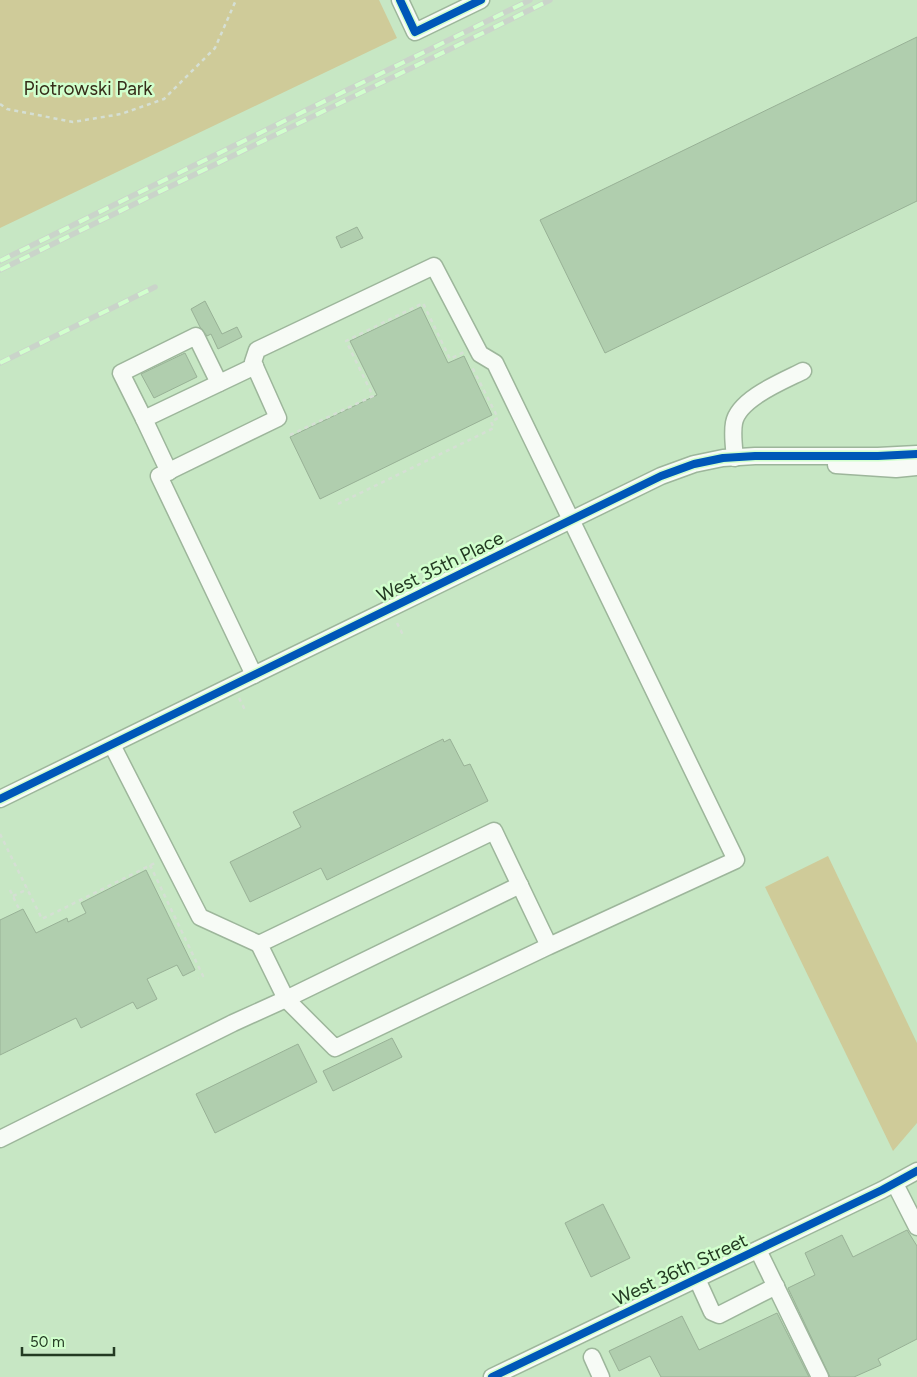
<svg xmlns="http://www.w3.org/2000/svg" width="917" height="1377" font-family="Figtree,sans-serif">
<rect width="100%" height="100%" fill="#c7e7c4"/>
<g fill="#cfcb99">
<path d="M 0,0 L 379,0 L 397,38 L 0,228 Z"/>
<path d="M 828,856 L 917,1043 L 917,1123 L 893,1151 L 765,887 Z"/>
</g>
<g fill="#b0ceae" stroke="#98b196">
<path d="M 917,37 L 917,201 L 605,353 L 540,220 Z"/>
<path d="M 357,227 L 363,238 L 341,248 L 336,237 Z"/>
<path d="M 205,301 L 222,334 L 237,327 L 242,337 L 218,349 L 211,334 L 207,336 L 200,327 L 191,309 Z"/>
<path d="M 421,307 L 448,363 L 464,356 L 492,415 L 320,499 L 290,437 L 377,395 L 350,341 Z"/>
<path d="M 185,353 L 197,377 L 154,398 L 141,374 Z"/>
<path d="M 443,739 L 444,742 L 450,739 L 464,766 L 470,764 L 488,801 L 327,880 L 321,868 L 250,902 L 230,862 L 301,827 L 293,812 Z"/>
<path d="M 146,870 L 195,970 L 183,976 L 177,965 L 147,979 L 157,999 L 137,1009 L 133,1002 L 81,1028 L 76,1018 L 0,1055 L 0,920 L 23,909 L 36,933 L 67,918 L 68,922 L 86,913 L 81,903 Z"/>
<path d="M 392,1038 L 402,1057 L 333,1091 L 323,1071 Z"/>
<path d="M 298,1044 L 317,1082 L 215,1133 L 196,1094 Z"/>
<path d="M 603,1204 L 630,1258 L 591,1277 L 565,1223 Z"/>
<path d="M 907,1230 L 917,1246 L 917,1339 L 878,1359 L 881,1365 L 854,1377 L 830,1377 L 788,1288 L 815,1275 L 805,1253 L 842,1235 L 853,1257 Z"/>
<path d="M 777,1313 L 809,1377 L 661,1377 L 650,1356 L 619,1371 L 609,1351 L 682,1316 L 699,1350 Z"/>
</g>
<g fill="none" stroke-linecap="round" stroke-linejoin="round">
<defs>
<g id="minor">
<path d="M 400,0 L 415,32 L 481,0"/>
<path d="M 144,419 L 121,373 L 196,336 L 219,383"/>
<path d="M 735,458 C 734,447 732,434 734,423 C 738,399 783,381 803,371"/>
<path d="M 836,465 L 896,469 L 917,467"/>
<path d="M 169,472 L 144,419 L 255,366"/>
<path d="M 254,675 L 159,476 L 278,418 L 253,362 L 257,350 L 434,266 L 480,354 L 495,363 L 736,860 L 549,946 L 494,831 L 259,944 L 286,999 L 335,1048 L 549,946"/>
<path d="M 112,745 L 200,917 L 259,944"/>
<path d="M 0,799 L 661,476 L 694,464 L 723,458 L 755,456 L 878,456 L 917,454"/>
<path d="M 0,1139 L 233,1023 L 286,999 L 520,885"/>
<path d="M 895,1184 L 917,1227"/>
<path d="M 758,1250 L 820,1377"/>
<path d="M 697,1279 L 712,1312 L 719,1315 L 776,1286"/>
<path d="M 592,1357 L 601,1377"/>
<path d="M 492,1377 L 882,1190 L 917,1171"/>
</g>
</defs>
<use href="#minor" stroke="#9db69b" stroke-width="19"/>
<g stroke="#d5dfd4" stroke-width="2.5" stroke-dasharray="4 4" stroke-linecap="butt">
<path d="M 0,104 L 7,109 L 73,122 L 121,114 L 164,99 L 215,48 L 236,0"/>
<path d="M 290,435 L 373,396 L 346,341 L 423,303 L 450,359 L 464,352"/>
<path d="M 338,504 L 494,428 L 491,422 L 498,418 L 472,367"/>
<path d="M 397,623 L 403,635"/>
<path d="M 239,698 L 246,712"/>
<path d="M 0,834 L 42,919 L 157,862"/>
<path d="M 150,865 L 203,976 L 198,978"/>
<path d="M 10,890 L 19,909"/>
<path d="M 13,896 L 28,889"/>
</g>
<use href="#minor" stroke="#f7fbf6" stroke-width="16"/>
<defs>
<g id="rail">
<path d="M 0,261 L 530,0"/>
<path d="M 0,270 L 550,0"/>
<path d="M 0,363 L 155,287"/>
</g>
</defs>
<use href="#rail" stroke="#cad4ca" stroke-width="5.5"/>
<use href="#rail" stroke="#d1ffcd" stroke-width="4" stroke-dasharray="11" stroke-linecap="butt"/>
<defs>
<g id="cycleway">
<path d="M 400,0 L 415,32 L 481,0"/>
<path d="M 0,799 L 661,476 L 694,464 L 723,458 L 755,456 L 878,456 L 917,454"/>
<path d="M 492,1377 L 882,1190 L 917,1171"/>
</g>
</defs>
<use href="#cycleway" stroke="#d1ffcd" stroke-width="11"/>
<use href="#cycleway" stroke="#0057b8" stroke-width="8"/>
</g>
<g text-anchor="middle" stroke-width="5" stroke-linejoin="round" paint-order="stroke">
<g font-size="19" fill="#372e1b" stroke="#d1ffcd">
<text x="88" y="95">Piotrowski Park</text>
</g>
<g font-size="19" fill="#233a22" stroke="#d1ffcd">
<text transform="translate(440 566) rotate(-26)" y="7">West 35th Place</text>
<text transform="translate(680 1269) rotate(-25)" y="7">West 36th Street</text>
</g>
</g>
<path d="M22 1347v8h92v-8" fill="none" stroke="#233a22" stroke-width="2.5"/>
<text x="30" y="1347" font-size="15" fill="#233a22" stroke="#d1ffcd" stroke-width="4" paint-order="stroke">50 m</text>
</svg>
